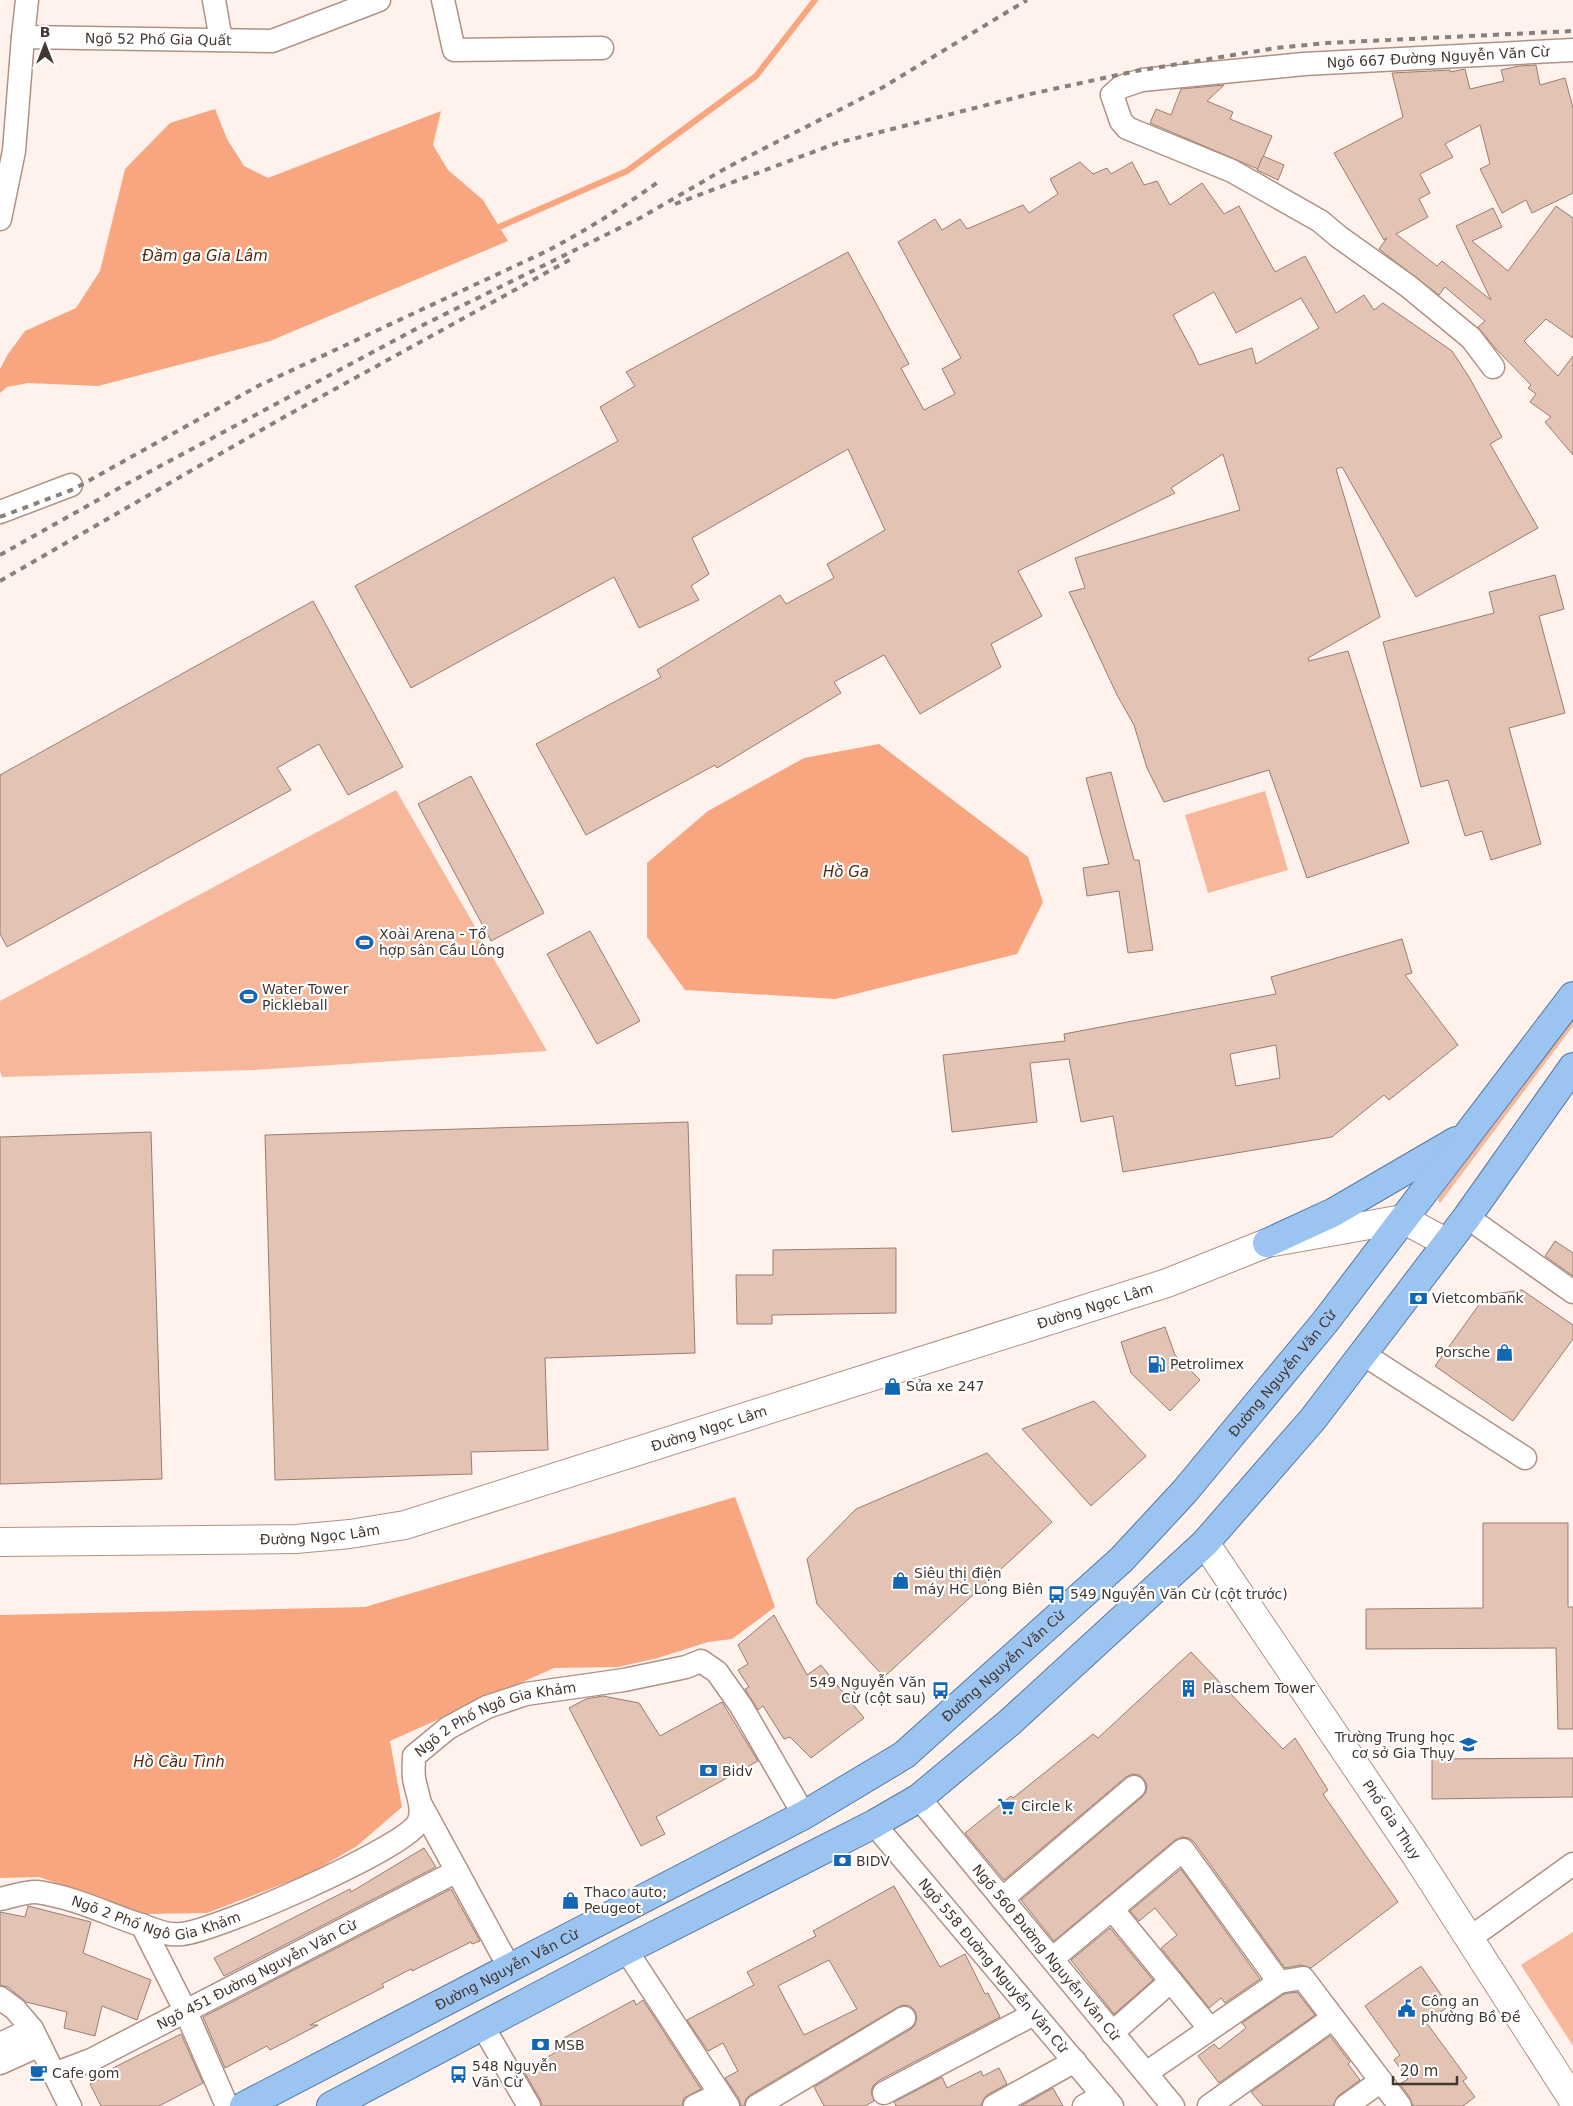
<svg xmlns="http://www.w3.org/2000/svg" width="1573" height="2106" font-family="'DejaVu Sans',sans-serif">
<rect width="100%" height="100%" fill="#fff1eb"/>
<g fill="#f7b79a">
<path d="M 396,790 L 547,1051 L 254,1070 L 2,1077 L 0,1071 L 0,1001 Z"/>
<path d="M 1265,791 L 1288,870 L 1208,893 L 1185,815 Z"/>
<path d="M 1573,1017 L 1573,1026 L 1440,1203 L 1438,1200 L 1440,1196 Z"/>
<path d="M 1573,1932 L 1573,2046 L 1521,1965 Z"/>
</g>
<g fill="#f8a680">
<path d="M 215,109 L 227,139 L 244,166 L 268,178 L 441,111 L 433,145 L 448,170 L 483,200 L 508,241 L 270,341 L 98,386 L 28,383 L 7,387 L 0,393 L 0,369 L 8,354 L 25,331 L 76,308 L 100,271 L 125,169 L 170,123 Z"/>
<path d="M 879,744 L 1028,857 L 1043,902 L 1017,954 L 835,999 L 685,990 L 647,937 L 647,863 L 708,811 L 804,758 Z"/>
<path d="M 735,1497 L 775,1607 L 732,1639 L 708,1642 L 658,1658 L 618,1667 L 554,1668 L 390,1741 L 402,1807 L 357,1846 L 309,1874 L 207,1913 L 146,1914 L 39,1877 L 0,1878 L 0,1615 L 365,1607 Z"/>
</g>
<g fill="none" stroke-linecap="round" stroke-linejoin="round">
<path stroke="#f8a680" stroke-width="6" d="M 499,227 L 627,171 L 756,76 L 815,0"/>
</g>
<g fill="#e2c3b4" stroke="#9a7d70" fill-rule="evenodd">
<path d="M 1536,65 L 1540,85 L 1565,78 L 1573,108 L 1573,193 L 1532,213 L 1526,200 L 1502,213 L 1480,169 L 1490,164 L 1480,125 L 1445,144 L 1453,157 L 1420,174 L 1430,193 L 1419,199 L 1428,217 L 1396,234 L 1437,266 L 1442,261 L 1491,300 L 1456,226 L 1493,208 L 1502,227 L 1472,241 L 1508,271 L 1556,206 L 1573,218 L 1573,338 L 1546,319 L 1524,341 L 1558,376 L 1573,356 L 1573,455 L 1545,422 L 1551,417 L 1530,402 L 1536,394 L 1528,388 L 1531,385 L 1496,349 L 1478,327 L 1485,321 L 1445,287 L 1439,295 L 1379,249 L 1387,238 L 1384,240 L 1334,153 L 1403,117 L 1392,73 L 1450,70 L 1450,72 L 1465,69 L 1470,89 L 1504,81 L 1501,70 L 1519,66 Z"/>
<path d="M 1224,85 L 1207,101 L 1233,112 L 1230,119 L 1272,136 L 1258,169 L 1150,123 L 1156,109 L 1171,115 L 1181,89 Z"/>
<path d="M 1263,156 L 1284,165 L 1278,180 L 1257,170 Z"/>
<path d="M 1080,162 L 1093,174 L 1107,168 L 1111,174 L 1132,162 L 1144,185 L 1157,181 L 1170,205 L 1202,183 L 1224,214 L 1239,206 L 1275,272 L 1305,256 L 1336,313 L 1364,295 L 1374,310 L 1383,303 L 1452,351 L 1469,377 L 1502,437 L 1490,444 L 1538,528 L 1416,597 L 1342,467 L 1336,469 L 1380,617 L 1308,658 L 1309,661 L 1348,651 L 1409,843 L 1307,878 L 1269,770 L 1164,802 L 1147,768 L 1134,725 L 1117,695 L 1069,592 L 1085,588 L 1075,558 L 1240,510 L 1223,454 L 1171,488 L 1175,493 L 1018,571 L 1042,616 L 991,644 L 1001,667 L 920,714 L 884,655 L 834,682 L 841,693 L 717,768 L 715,765 L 586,835 L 536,744 L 661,677 L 657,670 L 780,595 L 786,604 L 834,578 L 827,564 L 885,530 L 848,449 L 692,538 L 709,574 L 691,586 L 699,600 L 639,628 L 614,577 L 411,688 L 355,586 L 618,441 L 600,407 L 635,386 L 626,372 L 848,252 L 909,364 L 901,368 L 924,410 L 955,394 L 942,369 L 961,358 L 898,242 L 935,219 L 942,230 L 960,219 L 967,229 L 1023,205 L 1029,213 L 1058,194 L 1050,179 ZM 1214,292 L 1236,333 L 1301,298 L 1319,328 L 1256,364 L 1252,348 L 1199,365 L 1192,350 L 1173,315 Z"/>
<path d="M 1555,575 L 1564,609 L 1539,616 L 1565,713 L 1509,728 L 1541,844 L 1491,860 L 1482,831 L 1465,836 L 1448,780 L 1421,787 L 1383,642 L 1494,613 L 1489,592 Z"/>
<path d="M 313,601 L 403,767 L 348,795 L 319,744 L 277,768 L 291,790 L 7,947 L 0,934 L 0,775 Z"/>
<path d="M 1111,772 L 1134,860 L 1139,860 L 1153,950 L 1128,953 L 1119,891 L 1087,896 L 1083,868 L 1109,864 L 1086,778 Z"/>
<path d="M 471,776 L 544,913 L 491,941 L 418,804 Z"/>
<path d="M 590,931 L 640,1021 L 597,1044 L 547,954 Z"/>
<path d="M 1402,939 L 1412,973 L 1405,975 L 1458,1045 L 1389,1100 L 1384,1095 L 1332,1137 L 1123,1172 L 1113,1116 L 1081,1122 L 1069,1059 L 1030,1063 L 1037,1122 L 952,1132 L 943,1055 L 1065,1041 L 1064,1034 L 1276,994 L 1271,977 ZM 1276,1045 L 1280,1078 L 1236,1086 L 1230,1054 Z"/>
<path d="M 688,1122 L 695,1353 L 545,1358 L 548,1450 L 471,1452 L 472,1474 L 275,1480 L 265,1135 Z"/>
<path d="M 151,1132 L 162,1479 L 0,1484 L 0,1137 Z"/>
<path d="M 1555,1241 L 1573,1253 L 1573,1276 L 1545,1256 Z"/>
<path d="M 896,1248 L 896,1313 L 772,1315 L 772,1324 L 737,1324 L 736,1275 L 773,1275 L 773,1250 Z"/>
<path d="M 1522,1290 L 1573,1325 L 1573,1339 L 1513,1421 L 1435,1366 L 1486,1295 Z"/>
<path d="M 1165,1327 L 1175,1355 L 1200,1380 L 1170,1411 L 1131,1373 L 1121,1342 Z"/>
<path d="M 1094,1401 L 1146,1456 L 1091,1506 L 1022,1429 Z"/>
<path d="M 987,1453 L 1052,1522 L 884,1677 L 817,1604 L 807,1559 L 856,1509 Z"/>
<path d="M 1483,1523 L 1568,1523 L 1568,1607 L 1573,1607 L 1573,1729 L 1558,1729 L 1556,1648 L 1366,1649 L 1366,1609 L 1483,1608 Z"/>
<path d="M 774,1615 L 807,1675 L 821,1665 L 864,1718 L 811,1758 L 790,1737 L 784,1739 L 763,1706 L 758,1710 L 745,1689 L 749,1687 L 738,1670 L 748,1664 L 738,1645 Z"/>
<path d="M 1191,1652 L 1283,1749 L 1295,1738 L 1328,1790 L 1323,1794 L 1398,1902 L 1311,1968 L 1301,1965 L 1285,1968 L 1194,1842 L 1189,1838 L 1182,1837 L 1175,1840 L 1054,1941 L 1021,1900 L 1142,1797 L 1146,1792 L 1147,1785 L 1144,1779 L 1139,1775 L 1132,1774 L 1126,1777 L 1004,1880 L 965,1833 L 1011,1796 L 1013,1798 L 1093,1734 L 1098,1738 Z"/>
<path d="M 603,1696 L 639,1703 L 660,1736 L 722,1702 L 758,1761 L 656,1817 L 665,1834 L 641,1846 L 569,1708 L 586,1699 Z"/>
<path d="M 1573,1758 L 1573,1797 L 1432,1799 L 1432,1759 Z"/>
<path d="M 424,1848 L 436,1867 L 224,1976 L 214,1958 L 350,1889 L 351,1892 Z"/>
<path d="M 1181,1869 L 1260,1979 L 1225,2003 L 1221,1998 L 1209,2008 L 1161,1948 L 1177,1935 L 1155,1908 L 1139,1921 L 1130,1911 Z"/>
<path d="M 894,1886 L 940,1967 L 965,1954 L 985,1994 L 988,1993 L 1000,2017 L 878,2081 L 873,2086 L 871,2092 L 874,2101 L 865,2106 L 824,2106 L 814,2087 L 911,2029 L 915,2025 L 917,2017 L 915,2011 L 910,2006 L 903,2005 L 898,2007 L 750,2095 L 746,2099 L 744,2106 L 741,2106 L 739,2099 L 725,2078 L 738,2071 L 723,2043 L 708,2051 L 687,2020 L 754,1985 L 747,1972 L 816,1936 L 813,1931 ZM 829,1960 L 857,2009 L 804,2035 L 778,1986 Z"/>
<path d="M 451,1889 L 480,1941 L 472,1944 L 471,1942 L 412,1971 L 411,1969 L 382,1984 L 384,1987 L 310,2025 L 318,2025 L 295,2037 L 270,2050 L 267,2046 L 225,2068 L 203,2017 Z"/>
<path d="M 28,1906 L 91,1922 L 83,1953 L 151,1980 L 137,2020 L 102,2006 L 95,2036 L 64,2028 L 67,2012 L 26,2002 L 8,1987 L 0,1985 L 0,1912 L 25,1917 Z"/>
<path d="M 1110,1928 L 1153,1980 L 1114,2014 L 1071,1960 Z"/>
<path d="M 1421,1966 L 1449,2006 L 1426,2022 L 1467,2078 L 1463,2081 L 1475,2097 L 1463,2106 L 1413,2106 L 1410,2098 L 1400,2084 L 1408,2079 L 1394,2060 L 1400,2055 L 1365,2006 Z"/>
<path d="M 1297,1992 L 1315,2015 L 1219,2083 L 1198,2056 L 1214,2044 L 1219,2049 L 1246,2028 L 1242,2023 L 1284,1994 Z"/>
<path d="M 634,2000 L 636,2005 L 643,2000 L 701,2089 L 684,2098 L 682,2106 L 542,2106 L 540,2099 L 523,2070 L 564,2048 L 560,2040 Z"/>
<path d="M 181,2034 L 203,2083 L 159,2106 L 101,2106 L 90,2084 L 109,2075 L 109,2070 Z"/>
<path d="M 1330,2036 L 1350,2062 L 1348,2064 L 1360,2080 L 1338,2096 L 1333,2106 L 1263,2106 L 1251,2092 Z"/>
<path d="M 999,2068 L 1007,2084 L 987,2095 L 983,2100 L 981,2106 L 896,2106 L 894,2102 L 942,2077 L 947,2088 L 981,2071 L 983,2076 Z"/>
<path d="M 1053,2088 L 1063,2106 L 1021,2106 Z"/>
</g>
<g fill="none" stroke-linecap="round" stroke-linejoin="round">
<defs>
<g id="street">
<path d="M 214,0 L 221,40"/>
<path d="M 443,0 L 454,50 L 602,48"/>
<path d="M 23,37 L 27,0"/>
<path id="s1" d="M 0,219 L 14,151 L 23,37 L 272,41 L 379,0"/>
<path id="s2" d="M 1493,367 L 1471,338 L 1408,286 L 1339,237 L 1320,221 L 1232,171 L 1127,128 L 1121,121 L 1112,95 L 1121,87 L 1142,80 L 1304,64 L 1573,50"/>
<path d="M 0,512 L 71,485"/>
<path d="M 1467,1217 L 1573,1292"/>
<path d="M 1363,1354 L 1525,1458"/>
<path id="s3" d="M 919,1798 L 1173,2106"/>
<path d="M 421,1805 L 509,1967"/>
<path id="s4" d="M 874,1824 L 1112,2106"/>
<path id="s5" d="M 0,1899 C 11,1897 26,1891 37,1892 C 73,1897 105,1913 138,1924 C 153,1929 167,1936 182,1934 C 216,1931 403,1849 418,1823 C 425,1809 416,1792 414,1778 C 413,1771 414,1763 414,1756 L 448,1728 L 487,1707 L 526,1694 L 624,1680 L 686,1667 L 701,1661 L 717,1672 L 741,1706 L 804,1815"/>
<path d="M 1002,1899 L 1134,1787"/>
<path d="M 1112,1909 L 1210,2029"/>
<path d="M 142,1925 L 186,2012 L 227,2106"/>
<path d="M 1470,1938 L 1573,1864"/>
<path d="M 626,1950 L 728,2106"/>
<path d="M 1052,1959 L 1183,1850 L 1279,1982 L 1303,1978 L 1400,2106"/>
<path d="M 0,1998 L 15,2009 L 32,2029 L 70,2106"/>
<path d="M 482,2025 L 529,2106"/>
<path d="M 1112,2033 L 1171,1981"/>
<path d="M 0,2044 L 32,2029"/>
<path d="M 0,2063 L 40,2045"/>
<path d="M 1146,2073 L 1279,1982"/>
<path id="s6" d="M 54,2074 L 91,2060 L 457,1871"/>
<path d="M 884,2093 L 1034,2014"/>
<path d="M 695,2106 L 720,2094"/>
<path d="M 757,2106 L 904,2018"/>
<path d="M 994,2106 L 1075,2061"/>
<path d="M 1084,2106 L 1103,2095"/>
<path d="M 1209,2106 L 1333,2018"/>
<path d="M 1346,2106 L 1381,2081"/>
</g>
<g id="secondary">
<path id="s7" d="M 0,1542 L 296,1539 L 350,1534 L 405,1525 L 1167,1283 L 1267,1243 L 1403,1219 L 1447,1243"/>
<path id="s8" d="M 1205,1543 L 1415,1854 L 1573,2100"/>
</g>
<g id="primary">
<path d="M 1267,1243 L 1334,1212 L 1456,1141"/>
<path id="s9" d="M 244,2106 L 804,1815 L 904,1755 L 1121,1560 L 1185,1491 L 1325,1322 L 1573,996"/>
<path d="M 331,2106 L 626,1950 L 874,1824 L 919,1798 L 1010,1722 L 1205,1543 L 1313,1419 L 1467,1217 L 1573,1067"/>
</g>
</defs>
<use href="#street" stroke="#b09285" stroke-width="25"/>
<use href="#secondary" stroke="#b09285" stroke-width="30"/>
<use href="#primary" stroke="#5179a7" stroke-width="30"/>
<use href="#street" stroke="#fff" stroke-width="22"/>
<use href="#secondary" stroke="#fff" stroke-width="28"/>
<use href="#primary" stroke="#9bc4f1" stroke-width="28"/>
<g stroke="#8b7f79" stroke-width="4" stroke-dasharray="6 6" stroke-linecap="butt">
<path d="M 675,204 L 837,143 L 1026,95 L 1136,71 L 1276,48 L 1327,43 L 1573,31"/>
<path d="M 0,517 L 74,489 L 258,386 L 545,252 C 585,231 622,208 658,182"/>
<path d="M 0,555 L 121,487 L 427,323 L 642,217 L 728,167 L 880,89 L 1027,0"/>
<path d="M 0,581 L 277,421 L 571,259"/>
</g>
</g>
<defs>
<symbol id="stadium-bare" viewBox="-9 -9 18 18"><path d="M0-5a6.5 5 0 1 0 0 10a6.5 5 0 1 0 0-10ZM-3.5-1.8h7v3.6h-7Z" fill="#1366b4" stroke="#fff" stroke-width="2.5" paint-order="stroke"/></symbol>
<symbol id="bank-bare" viewBox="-9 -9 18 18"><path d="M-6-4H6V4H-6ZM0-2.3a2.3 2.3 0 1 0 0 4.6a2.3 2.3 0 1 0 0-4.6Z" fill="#1366b4" stroke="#fff" stroke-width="2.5" paint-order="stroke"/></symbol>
<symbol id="shop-bare" viewBox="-9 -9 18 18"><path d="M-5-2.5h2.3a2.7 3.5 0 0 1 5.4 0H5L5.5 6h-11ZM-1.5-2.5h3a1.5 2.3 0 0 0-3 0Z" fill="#1366b4" stroke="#fff" stroke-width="2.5" paint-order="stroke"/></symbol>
<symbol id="fuel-bare" viewBox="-9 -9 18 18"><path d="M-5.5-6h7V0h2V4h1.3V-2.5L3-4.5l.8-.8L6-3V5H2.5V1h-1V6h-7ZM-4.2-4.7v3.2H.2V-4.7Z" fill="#1366b4" stroke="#fff" stroke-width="2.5" paint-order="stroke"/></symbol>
<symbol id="bus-bare" viewBox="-9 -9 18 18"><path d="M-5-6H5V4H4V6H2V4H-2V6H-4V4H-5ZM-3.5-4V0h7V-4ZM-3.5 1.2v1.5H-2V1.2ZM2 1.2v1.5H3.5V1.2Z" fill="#1366b4" stroke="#fff" stroke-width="2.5" paint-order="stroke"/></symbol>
<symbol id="building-bare" viewBox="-9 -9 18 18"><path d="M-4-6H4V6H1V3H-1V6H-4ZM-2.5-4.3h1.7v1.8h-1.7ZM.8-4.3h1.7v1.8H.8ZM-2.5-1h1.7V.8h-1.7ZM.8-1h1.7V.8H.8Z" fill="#1366b4" stroke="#fff" stroke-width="2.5" paint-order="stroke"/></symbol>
<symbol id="school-bare" viewBox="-9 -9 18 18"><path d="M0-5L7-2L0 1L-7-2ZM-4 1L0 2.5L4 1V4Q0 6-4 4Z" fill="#1366b4" stroke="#fff" stroke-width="2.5" paint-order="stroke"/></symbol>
<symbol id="supermarket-bare" viewBox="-9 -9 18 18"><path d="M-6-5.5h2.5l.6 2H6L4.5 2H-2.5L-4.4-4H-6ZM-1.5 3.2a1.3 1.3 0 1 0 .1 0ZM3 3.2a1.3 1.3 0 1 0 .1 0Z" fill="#1366b4" stroke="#fff" stroke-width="2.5" paint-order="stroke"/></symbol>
<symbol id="civic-bare" viewBox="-9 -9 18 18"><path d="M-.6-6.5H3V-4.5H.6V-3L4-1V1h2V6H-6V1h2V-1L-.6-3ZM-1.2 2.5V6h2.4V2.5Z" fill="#1366b4" stroke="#fff" stroke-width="2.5" paint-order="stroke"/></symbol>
<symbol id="cafe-bare" viewBox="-9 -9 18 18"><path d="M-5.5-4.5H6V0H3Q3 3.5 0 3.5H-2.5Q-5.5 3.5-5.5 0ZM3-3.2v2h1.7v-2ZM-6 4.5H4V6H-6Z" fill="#1366b4" stroke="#fff" stroke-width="2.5" paint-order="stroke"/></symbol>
</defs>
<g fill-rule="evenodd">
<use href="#stadium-bare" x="352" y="930" width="25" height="25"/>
<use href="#stadium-bare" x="236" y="984" width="25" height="25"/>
<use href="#bank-bare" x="1406" y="1286" width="25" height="25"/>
<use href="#shop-bare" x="1492" y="1340" width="25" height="25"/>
<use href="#fuel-bare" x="1144" y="1352" width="25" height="25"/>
<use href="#shop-bare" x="880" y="1374" width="25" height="25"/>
<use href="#shop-bare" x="888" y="1568" width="25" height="25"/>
<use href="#bus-bare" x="1044" y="1582" width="25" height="25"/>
<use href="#building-bare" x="1176" y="1676" width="25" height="25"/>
<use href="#bus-bare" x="928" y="1678" width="25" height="25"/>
<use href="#school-bare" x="1456" y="1732" width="25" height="25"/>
<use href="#bank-bare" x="696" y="1758" width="25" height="25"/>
<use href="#supermarket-bare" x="994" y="1794" width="25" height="25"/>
<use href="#bank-bare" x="830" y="1848" width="25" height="25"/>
<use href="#shop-bare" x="558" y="1888" width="25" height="25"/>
<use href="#civic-bare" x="1394" y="1996" width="25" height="25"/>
<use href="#bank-bare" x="528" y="2032" width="25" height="25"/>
<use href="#cafe-bare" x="26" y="2060" width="25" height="25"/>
<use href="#bus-bare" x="446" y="2062" width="25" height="25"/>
</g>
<g text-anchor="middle" stroke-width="4.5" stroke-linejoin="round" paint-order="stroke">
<g font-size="14" fill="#433731" stroke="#fff">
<text dy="5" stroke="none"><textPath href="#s1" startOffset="319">Ngõ 52 Phố Gia Quất</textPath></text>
<text dy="5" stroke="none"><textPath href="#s2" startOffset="810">Ngõ 667 Đường Nguyễn Văn Cừ</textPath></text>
<text dy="5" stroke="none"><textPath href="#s7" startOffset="1130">Đường Ngọc Lâm</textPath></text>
<text dy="5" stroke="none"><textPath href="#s9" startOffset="1286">Đường Nguyễn Văn Cừ</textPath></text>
<text dy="5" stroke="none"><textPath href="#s7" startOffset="725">Đường Ngọc Lâm</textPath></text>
<text dy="5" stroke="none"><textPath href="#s7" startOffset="320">Đường Ngọc Lâm</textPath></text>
<text dy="5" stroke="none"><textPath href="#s9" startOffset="881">Đường Nguyễn Văn Cừ</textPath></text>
<text dy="5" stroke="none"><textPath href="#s5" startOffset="612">Ngõ 2 Phố Ngô Gia Khảm</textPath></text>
<text dy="5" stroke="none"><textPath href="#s8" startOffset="334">Phố Gia Thụy</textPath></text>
<text dy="5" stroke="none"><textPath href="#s5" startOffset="162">Ngõ 2 Phố Ngô Gia Khảm</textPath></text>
<text dy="5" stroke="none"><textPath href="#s3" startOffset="200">Ngõ 560 Đường Nguyễn Văn Cừ</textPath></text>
<text dy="5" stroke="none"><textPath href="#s4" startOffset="185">Ngõ 558 Đường Nguyễn Văn Cừ</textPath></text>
<text dy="5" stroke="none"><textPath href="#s9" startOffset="296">Đường Nguyễn Văn Cừ</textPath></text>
<text dy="5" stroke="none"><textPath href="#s6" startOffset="226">Ngõ 451 Đường Nguyễn Văn Cừ</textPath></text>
</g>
<g font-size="14" fill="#433731" stroke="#fff" text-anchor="start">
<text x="379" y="939">Xoài Arena - Tổ<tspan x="379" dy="16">hợp sân Cầu Lông</tspan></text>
<text x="262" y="994">Water Tower<tspan x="262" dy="16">Pickleball</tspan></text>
<text x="1432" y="1303">Vietcombank</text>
<text x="1490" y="1357" text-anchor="end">Porsche</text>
<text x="1170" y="1369">Petrolimex</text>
<text x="906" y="1391">Sửa xe 247</text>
<text x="914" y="1578">Siêu thị điện<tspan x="914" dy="16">máy HC Long Biên</tspan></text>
<text x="1070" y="1599">549 Nguyễn Văn Cừ (cột trước)</text>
<text x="926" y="1687" text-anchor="end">549 Nguyễn Văn<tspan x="926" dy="16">Cừ (cột sau)</tspan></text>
<text x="1203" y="1693">Plaschem Tower</text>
<text x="1455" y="1742" text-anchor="end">Trường Trung học<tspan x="1455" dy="16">cơ sở Gia Thụy</tspan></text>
<text x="722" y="1776">Bidv</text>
<text x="1021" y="1811">Circle k</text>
<text x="856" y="1866">BIDV</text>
<text x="584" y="1897">Thaco auto;<tspan x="584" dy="16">Peugeot</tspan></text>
<text x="1421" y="2006">Công an<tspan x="1421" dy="16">phường Bồ Đề</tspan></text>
<text x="554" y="2050">MSB</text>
<text x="472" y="2071">548 Nguyễn<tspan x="472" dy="16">Văn Cừ</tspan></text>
<text x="52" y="2078">Cafe gom</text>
</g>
<g font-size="15" font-style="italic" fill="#59270b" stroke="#fff">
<text x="205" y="261">Đầm ga Gia Lâm</text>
<text x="846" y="877">Hồ Ga</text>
<text x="179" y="1767">Hồ Cầu Tình</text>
</g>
</g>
<g transform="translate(45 45)" stroke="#ffffff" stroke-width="4" paint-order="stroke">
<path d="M0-4L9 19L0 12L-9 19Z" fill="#433731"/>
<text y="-8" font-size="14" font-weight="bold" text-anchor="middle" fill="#433731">B</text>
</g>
<path d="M1393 2076v8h64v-8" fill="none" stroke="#433731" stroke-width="2.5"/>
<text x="1400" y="2076" font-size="15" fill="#433731" stroke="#ffffff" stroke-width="4" paint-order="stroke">20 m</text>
</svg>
